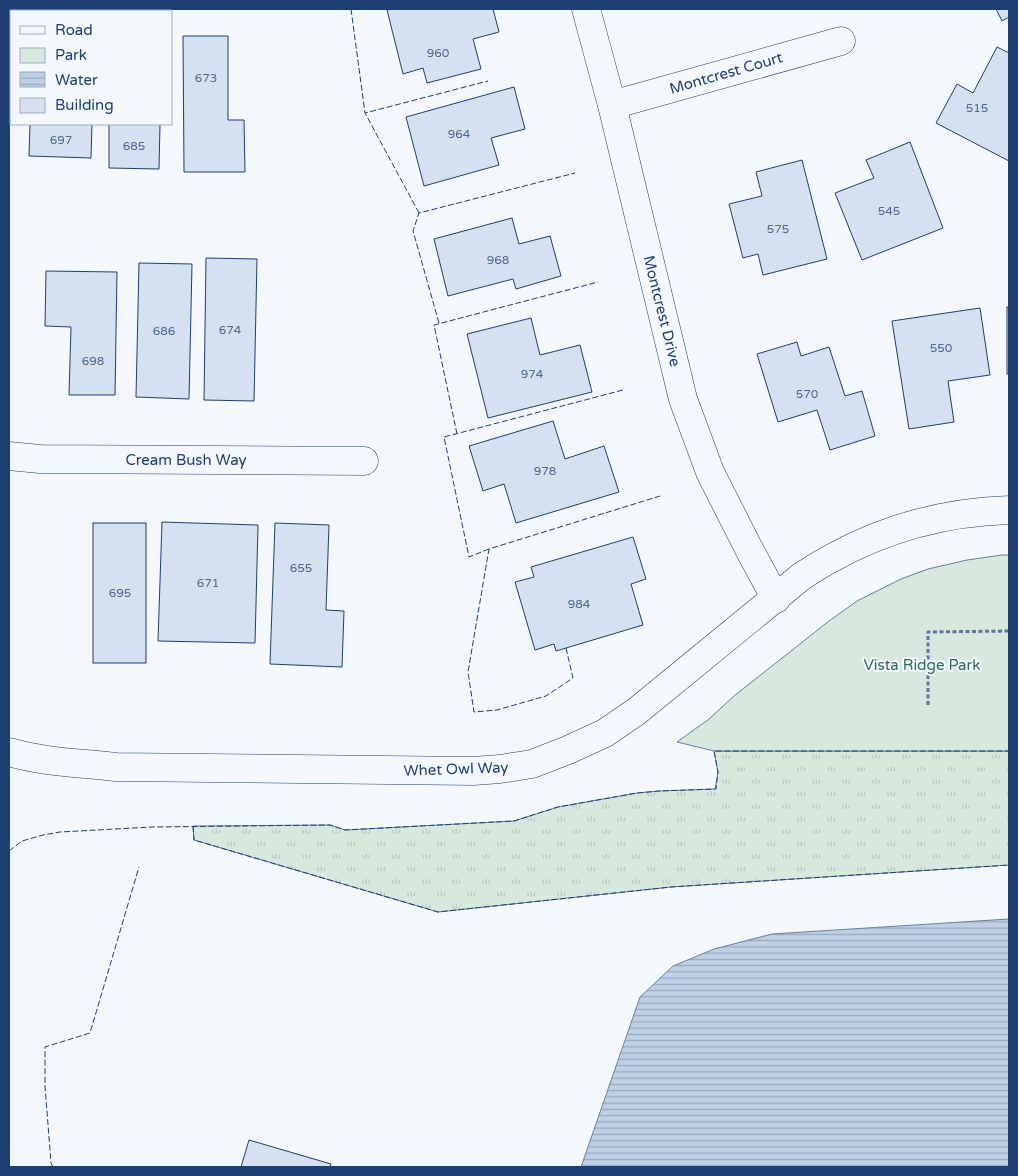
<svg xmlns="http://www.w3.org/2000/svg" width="1018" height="1176" font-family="'Varela Round',sans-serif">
<defs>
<pattern id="grass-tufts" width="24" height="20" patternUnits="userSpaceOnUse" patternTransform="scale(1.25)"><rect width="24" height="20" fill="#d7e8df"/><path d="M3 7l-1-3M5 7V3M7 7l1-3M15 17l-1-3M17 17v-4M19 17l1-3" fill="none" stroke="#b8c8c3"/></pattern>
<pattern id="water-rules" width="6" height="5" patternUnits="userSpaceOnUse" patternTransform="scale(1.25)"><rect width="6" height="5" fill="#bed0e5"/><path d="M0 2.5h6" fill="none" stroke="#9aaabe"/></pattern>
</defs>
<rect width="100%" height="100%" fill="#f4f7fb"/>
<path fill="url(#grass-tufts)" stroke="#687fa3" d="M 714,751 L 1009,751 L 1009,865 L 671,887 L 438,912 L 194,840 L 193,826 L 330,825 L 345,830 L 514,821 L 558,807 L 637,793 L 659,791 L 715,789 L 718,772 Z"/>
<path fill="#d7e8df" stroke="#687fa3" d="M 1002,555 L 1009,555 L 1009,751 L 714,751 L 677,742 L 709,719 L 734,696 L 829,621 L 857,601 L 901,579 L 928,569 L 967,560 Z"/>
<path fill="url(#water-rules)" stroke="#687fa3" d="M 1009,919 L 1009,1167 L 581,1167 L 640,997 L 673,966 L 714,949 L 772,934 Z"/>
<g fill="#d5e0f0" stroke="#1d3f73">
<path d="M 393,9 L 493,9 L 499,32 L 473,39 L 481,69 L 427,83 L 423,68 L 403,74 L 387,10 Z"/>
<path d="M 996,9 L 1009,9 L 1009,17 L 1002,21 Z"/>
<path d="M 183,36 L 228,36 L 228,120 L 244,120 L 245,172 L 184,172 Z"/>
<path d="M 997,47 L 1009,53 L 1009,161 L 936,123 L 957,84 L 973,93 Z"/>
<path d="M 514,87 L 525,129 L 491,138 L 499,165 L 424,186 L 406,117 Z"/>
<path d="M 30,124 L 92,124 L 91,158 L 29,156 Z"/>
<path d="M 109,124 L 160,124 L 159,169 L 109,168 Z"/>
<path d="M 910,142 L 943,228 L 862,260 L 835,193 L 874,178 L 866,160 Z"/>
<path d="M 802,160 L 827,259 L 763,275 L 758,254 L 743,258 L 729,204 L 762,196 L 756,172 Z"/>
<path d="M 512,218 L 519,244 L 550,236 L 561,276 L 516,289 L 513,279 L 448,296 L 434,239 Z"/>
<path d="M 206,258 L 257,259 L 254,401 L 204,400 Z"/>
<path d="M 139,263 L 192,264 L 189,399 L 136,397 Z"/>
<path d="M 46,271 L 117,272 L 115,395 L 69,395 L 71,327 L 45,326 Z"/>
<rect x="1007" y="307" width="2" height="67"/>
<path d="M 980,308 L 990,375 L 948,381 L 954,422 L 909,429 L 892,321 Z"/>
<path d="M 531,318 L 540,355 L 580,345 L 592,392 L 488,418 L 467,334 Z"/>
<path d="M 797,342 L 801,356 L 829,347 L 845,396 L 862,391 L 875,436 L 830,450 L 817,410 L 778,422 L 757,354 Z"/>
<path d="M 553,421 L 565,459 L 604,446 L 619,492 L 516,523 L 504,484 L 483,491 L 469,446 Z"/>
<path d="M 162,522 L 258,525 L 255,643 L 158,641 Z"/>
<rect x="93" y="523" width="53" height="140"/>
<path d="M 275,523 L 329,525 L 326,610 L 344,611 L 342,667 L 270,664 Z"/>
<path d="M 633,537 L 646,579 L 631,584 L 643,625 L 556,651 L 554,644 L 535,650 L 515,582 L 534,577 L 531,567 Z"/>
<path d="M 249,1140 L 331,1164 L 330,1167 L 241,1167 Z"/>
</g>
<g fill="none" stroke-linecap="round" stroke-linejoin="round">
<defs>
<g id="minor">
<path d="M 586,9 L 612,105 L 683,399 L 710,472 L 749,549 L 776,599"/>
<path d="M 612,105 L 841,41"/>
<path d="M 9,456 L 40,459 L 364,461"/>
<path d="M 9,752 C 43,762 81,763 116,767 L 473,771 L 500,769 L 532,764 L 568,750 L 605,733 L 637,711 L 802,576 C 812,570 822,563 832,558 C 886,528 947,512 1009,510"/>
</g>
</defs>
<use href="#minor" stroke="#1d3f73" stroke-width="29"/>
<path stroke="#5e769c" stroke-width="3" stroke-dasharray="4 2.5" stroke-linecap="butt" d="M 928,705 L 928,632 L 1009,631"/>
<use href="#minor" stroke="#f4f7fb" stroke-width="28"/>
<g stroke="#1d3f73" stroke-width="1" stroke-dasharray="6 2.5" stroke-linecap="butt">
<path d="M 351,9 L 365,113"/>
<path d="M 419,213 L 365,113 L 488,81"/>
<path d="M 439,323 L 413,231 L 419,213 L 575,173"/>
<path d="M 457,434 L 434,325 L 598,282"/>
<path d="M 489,549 L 469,557 L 444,437 L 623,390"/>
<path d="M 566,648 L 573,678 L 546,696 L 497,710 L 474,712 L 468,672 L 489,549 L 660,496"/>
<path d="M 193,826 L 194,840 L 438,912 L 671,887 L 1009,865"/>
<path d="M 9,851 L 22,841 L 43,835 L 60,832 L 152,827 L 330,825 L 345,830 L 514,821 L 558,807 L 637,793 L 659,791 L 716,789 L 718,772 L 714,751 L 1009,751"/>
<path d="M 53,1167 L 51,1163 L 45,1086 L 45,1047 L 90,1033 L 139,867"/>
</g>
</g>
<g text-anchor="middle" stroke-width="4" stroke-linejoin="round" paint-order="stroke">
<g font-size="12" fill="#4b6792">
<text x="438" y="57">960</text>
<text x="206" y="82">673</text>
<text x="977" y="112">515</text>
<text x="459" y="138">964</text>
<text x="61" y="144">697</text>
<text x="134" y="150">685</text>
<text x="889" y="215">545</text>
<text x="778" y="233">575</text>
<text x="498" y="264">968</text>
<text x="230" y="334">674</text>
<text x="164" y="335">686</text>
<text x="941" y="352">550</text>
<text x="93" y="365">698</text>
<text x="532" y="378">974</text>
<text x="807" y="398">570</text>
<text x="545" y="475">978</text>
<text x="301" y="572">655</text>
<text x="208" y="587">671</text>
<text x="120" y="597">695</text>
<text x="579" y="608">984</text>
</g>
<g font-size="15" fill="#1d3f73" stroke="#f4f7fb">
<text transform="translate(726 73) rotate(-16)" y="5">Montcrest Court</text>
<text transform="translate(662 311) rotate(76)" y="5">Montcrest Drive</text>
<text x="186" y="465">Cream Bush Way</text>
<text transform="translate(456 769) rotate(-2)" y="5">Whet Owl Way</text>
</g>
<g font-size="15" fill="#2c6c60" stroke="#f4f7fb">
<text x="922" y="670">Vista Ridge Park</text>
</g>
</g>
<rect width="1018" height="1176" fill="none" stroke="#1d3f73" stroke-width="20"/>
<rect x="10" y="10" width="162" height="115" fill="#f4f7fb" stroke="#9eadc5"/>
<rect x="20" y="26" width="25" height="8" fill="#f4f7fb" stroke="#9eadc5"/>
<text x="55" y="35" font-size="15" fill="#1d3f73">Road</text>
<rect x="20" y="48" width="25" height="15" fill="#d7e8df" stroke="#9eadc5"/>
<text x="55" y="60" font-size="15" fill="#1d3f73">Park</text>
<rect x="20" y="72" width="25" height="15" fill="url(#water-rules)" stroke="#9eadc5"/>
<text x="55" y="85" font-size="15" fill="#1d3f73">Water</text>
<rect x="20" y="98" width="25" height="15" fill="#d5e0f0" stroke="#9eadc5"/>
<text x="55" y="110" font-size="15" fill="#1d3f73">Building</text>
</svg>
